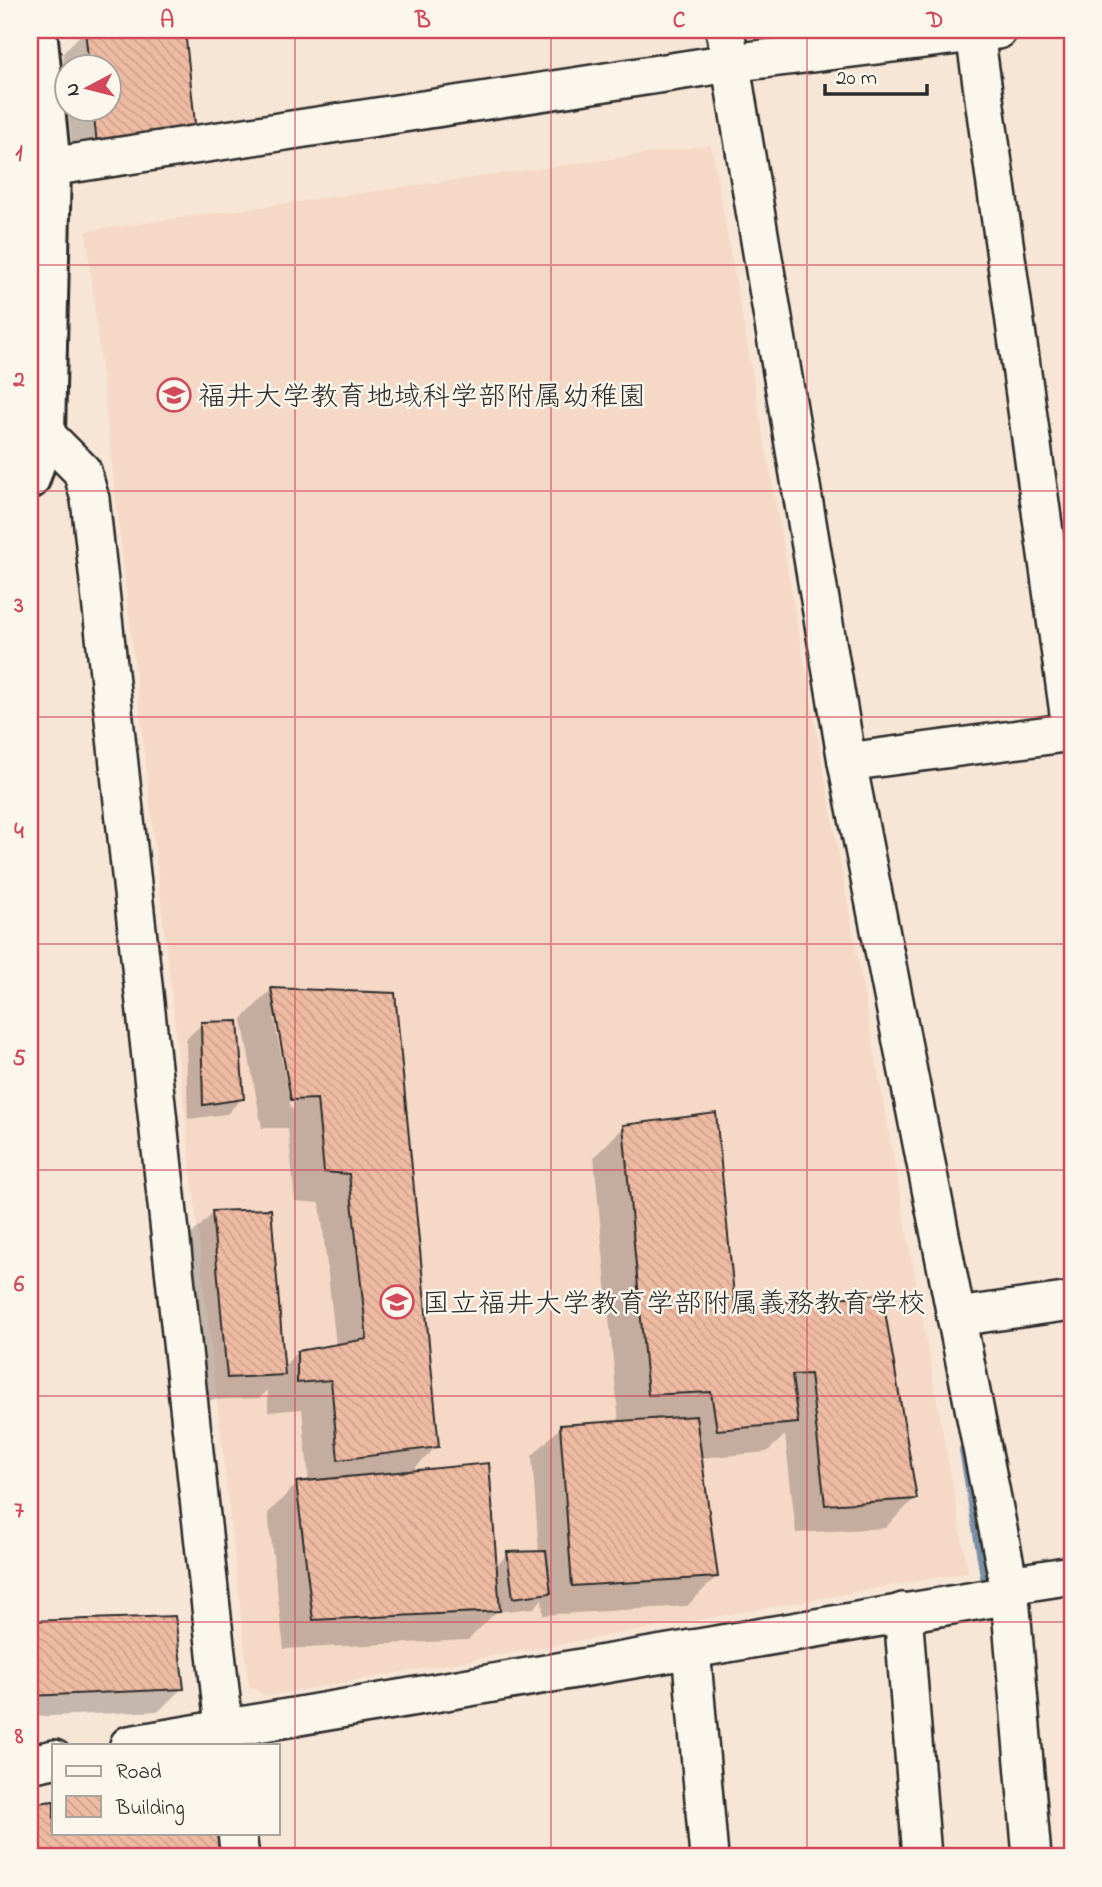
<svg xmlns="http://www.w3.org/2000/svg" width="1102" height="1887" font-family="'Indie Flower','Klee One',sans-serif">
<defs>
<pattern id="building-back-hatch" width="6" height="6" patternUnits="userSpaceOnUse" patternTransform="scale(1.75)"><rect width="6" height="6" fill="#efbaa2"/><path d="M-1 5l2 2M0 0l6 6M5-1l2 2" fill="none" stroke="#cda08c"/></pattern>
</defs>
<rect width="100%" height="100%" fill="#f7e5d6"/>
<filter id="ink" filterUnits="userSpaceOnUse"><feTurbulence type="fractalNoise" baseFrequency=".0143" numOctaves="2"/><feDisplacementMap in="SourceGraphic" scale="14" xChannelSelector="R" yChannelSelector="G"/><feConvolveMatrix kernelMatrix="1 2 1 2 8 2 1 2 1" color-interpolation-filters="sRGB"/></filter>
<g filter="url(#ink)">
<path fill="#f5d8c6" d="M 711,145 L 968,1572 L 267,1696 L 249,1686 L 86,231 Z"/>
<g fill="#0003" fill-rule="evenodd">
<path d="M 85,30 L 183,30 L 195,141 L 75,175 L 68,108 L 108,108 L 108,66 L 66,66 L 66,91 L 63,53 Z"/>
<path d="M 271,990 L 394,994 L 437,1446 L 410,1473 L 495,1567 L 508,1554 L 539,1553 L 532,1456 L 561,1427 L 619,1423 L 594,1157 L 624,1127 L 734,1308 L 881,1296 L 915,1498 L 885,1528 L 796,1533 L 785,1435 L 767,1452 L 700,1458 L 716,1577 L 687,1606 L 543,1615 L 542,1599 L 534,1608 L 496,1612 L 468,1640 L 284,1649 L 268,1513 L 297,1484 L 309,1483 L 302,1409 L 268,1412 L 268,1390 L 260,1398 L 205,1400 L 190,1236 L 213,1213 L 283,1367 L 297,1352 L 336,1346 L 320,1203 L 295,1201 L 288,1128 L 262,1128 L 242,1019 ZM 274,1018 L 278,1018 L 294,1108 L 291,1109 Z"/>
<path d="M 202,1024 L 242,1098 L 227,1114 L 188,1119 L 186,1039 Z"/>
<path d="M 174,1618 L 182,1688 L 159,1711 L 30,1717 L 30,1623 Z"/>
<path d="M 54,1803 L 54,1833 L 216,1833 L 219,1857 L 30,1857 L 30,1806 Z"/>
</g>
<g fill="none" stroke-linecap="round" stroke-linejoin="round">
<path stroke="#7a8fa5" stroke-width="10" d="M 964,1450 L 985,1576"/>
</g>
<g fill="url(#building-back-hatch)" stroke="#2b2b2b" stroke-width="2">
<path d="M 85,30 L 185,30 L 197,142 L 98,153 L 93,108 L 108,108 L 108,66 L 89,66 Z"/>
<path d="M 271,988 L 395,993 L 439,1447 L 338,1460 L 331,1380 L 297,1383 L 297,1351 L 367,1339 L 349,1174 L 324,1172 L 317,1099 L 291,1100 Z"/>
<path d="M 238,1021 L 244,1099 L 203,1105 L 201,1022 Z"/>
<path d="M 716,1113 L 735,1306 L 882,1294 L 917,1499 L 825,1505 L 810,1374 L 792,1375 L 798,1423 L 717,1430 L 711,1392 L 648,1395 L 623,1125 Z"/>
<path d="M 271,1209 L 285,1375 L 227,1378 L 212,1211 Z"/>
<path d="M 696,1416 L 718,1577 L 572,1586 L 560,1425 Z"/>
<path d="M 489,1463 L 500,1611 L 313,1620 L 296,1482 Z"/>
<path d="M 546,1551 L 551,1593 L 513,1598 L 507,1552 Z"/>
<path d="M 175,1616 L 184,1689 L 30,1696 L 30,1621 Z"/>
<path d="M 54,1801 L 54,1833 L 217,1833 L 221,1857 L 30,1857 L 30,1804 Z"/>
</g>
<g fill="none" stroke-linecap="round" stroke-linejoin="round">
<defs>
<g id="street">
<path d="M 725,30 L 847,762 L 1009,1585 L 1032,1857"/>
<path d="M 975,33 L 1072,735"/>
<path d="M 30,170 L 730,63 L 998,30"/>
<path d="M 45,434 L 82,471 L 90,499 L 226,1745"/>
<path d="M 847,762 L 1072,732"/>
<path d="M 956,1317 L 1072,1301"/>
<path d="M 1009,1585 L 1072,1575"/>
<path d="M 903,1612 L 922,1857"/>
<path d="M 691,1649 L 709,1857"/>
<path d="M 129,1745 L 1010,1595"/>
<path d="M 30,1764 L 54,1759"/>
<path d="M 237,1833 L 240,1857"/>
</g>
<path id="secondary" d="M 30,479 L 45,434 L 51,167 L 37,30"/>
</defs>
<use href="#street" stroke="#2b2b2b" stroke-width="42"/>
<use href="#secondary" stroke="#2b2b2b" stroke-width="44"/>
<use href="#street" stroke="#fbf7ec" stroke-width="37"/>
<use href="#secondary" stroke="#fbf7ec" stroke-width="38"/>
</g>
</g>
<path fill="none" stroke="#d1495b" stroke-width="2" stroke-opacity="0.55" d="M 295,30 L 295,1857M 551,30 L 551,1857M 807,30 L 807,1857M 30,265 L 1072,265M 30,491 L 1072,491M 30,717 L 1072,717M 30,944 L 1072,944M 30,1170 L 1072,1170M 30,1396 L 1072,1396M 30,1622 L 1072,1622"/>
<defs>
<symbol id="school-ring" viewBox="-11 -11 22 22"><circle r="9.5" fill="#fbf7ec" stroke="#d1495b" stroke-width="1.5"/><path d="M0-5L7-2L0 1L-7-2ZM-4 1L0 2.5L4 1V4Q0 6-4 4Z" fill="#d1495b"/></symbol>
</defs>
<g fill-rule="evenodd">
<use href="#school-ring" x="155" y="376" width="38" height="38"/>
<use href="#school-ring" x="378" y="1283" width="38" height="38"/>
</g>
<g text-anchor="middle" stroke-width="5" stroke-linejoin="round" paint-order="stroke">
<g font-size="28" fill="#2b2b2b" stroke="#fbf7ec" text-anchor="start">
<text x="198" y="405">福井大学教育地域科学部附属幼稚園</text>
<text x="422" y="1312">国立福井大学教育学部附属義務教育学校</text>
</g>
</g>
<rect width="1102" height="1887" fill="none" stroke="#fbf7ec" stroke-width="77"/>
<rect x="52" y="1744" width="228" height="91" fill="#fbf7ec" stroke="#a8a59f" stroke-width="2"/>
<rect x="66" y="1766" width="35" height="10" fill="#fbf7ec" stroke="#a8a59f" stroke-width="2"/>
<text x="116" y="1778" font-size="21" fill="#2b2b2b">Road</text>
<rect x="66" y="1796" width="35" height="21" fill="url(#building-back-hatch)" stroke="#a8a59f" stroke-width="2"/>
<text x="116" y="1814" font-size="21" fill="#2b2b2b">Building</text>
<g transform="translate(88 88) rotate(263)"><circle r="33" fill="#fbf7ec" stroke="#a8a59f" stroke-width="2"/>
<path d="M0-5L12 26L0 18L-12 26Z" fill="#d1495b"/>
<text y="-10" font-size="19" font-weight="bold" text-anchor="middle" fill="#2b2b2b">N</text>
</g>
<path d="M825 84v10h102v-10" fill="none" stroke="#2b2b2b" stroke-width="3.5"/>
<text x="836" y="84" font-size="21" fill="#2b2b2b" stroke="#fbf7ec" stroke-width="5" paint-order="stroke">20 m</text>
<rect x="38" y="38" width="1026" height="1810" fill="none" stroke="#d1495b" stroke-width="2.5"/>
<g font-size="23" text-anchor="middle" font-weight="bold" fill="#d1495b">
<text x="167" y="27">A</text>
<text x="423" y="27">B</text>
<text x="679" y="27">C</text>
<text x="935" y="27">D</text>
<text x="19" y="160">1</text>
<text x="19" y="386">2</text>
<text x="19" y="612">3</text>
<text x="19" y="838">4</text>
<text x="19" y="1065">5</text>
<text x="19" y="1291">6</text>
<text x="19" y="1517">7</text>
<text x="19" y="1743">8</text>
</g>
</svg>
